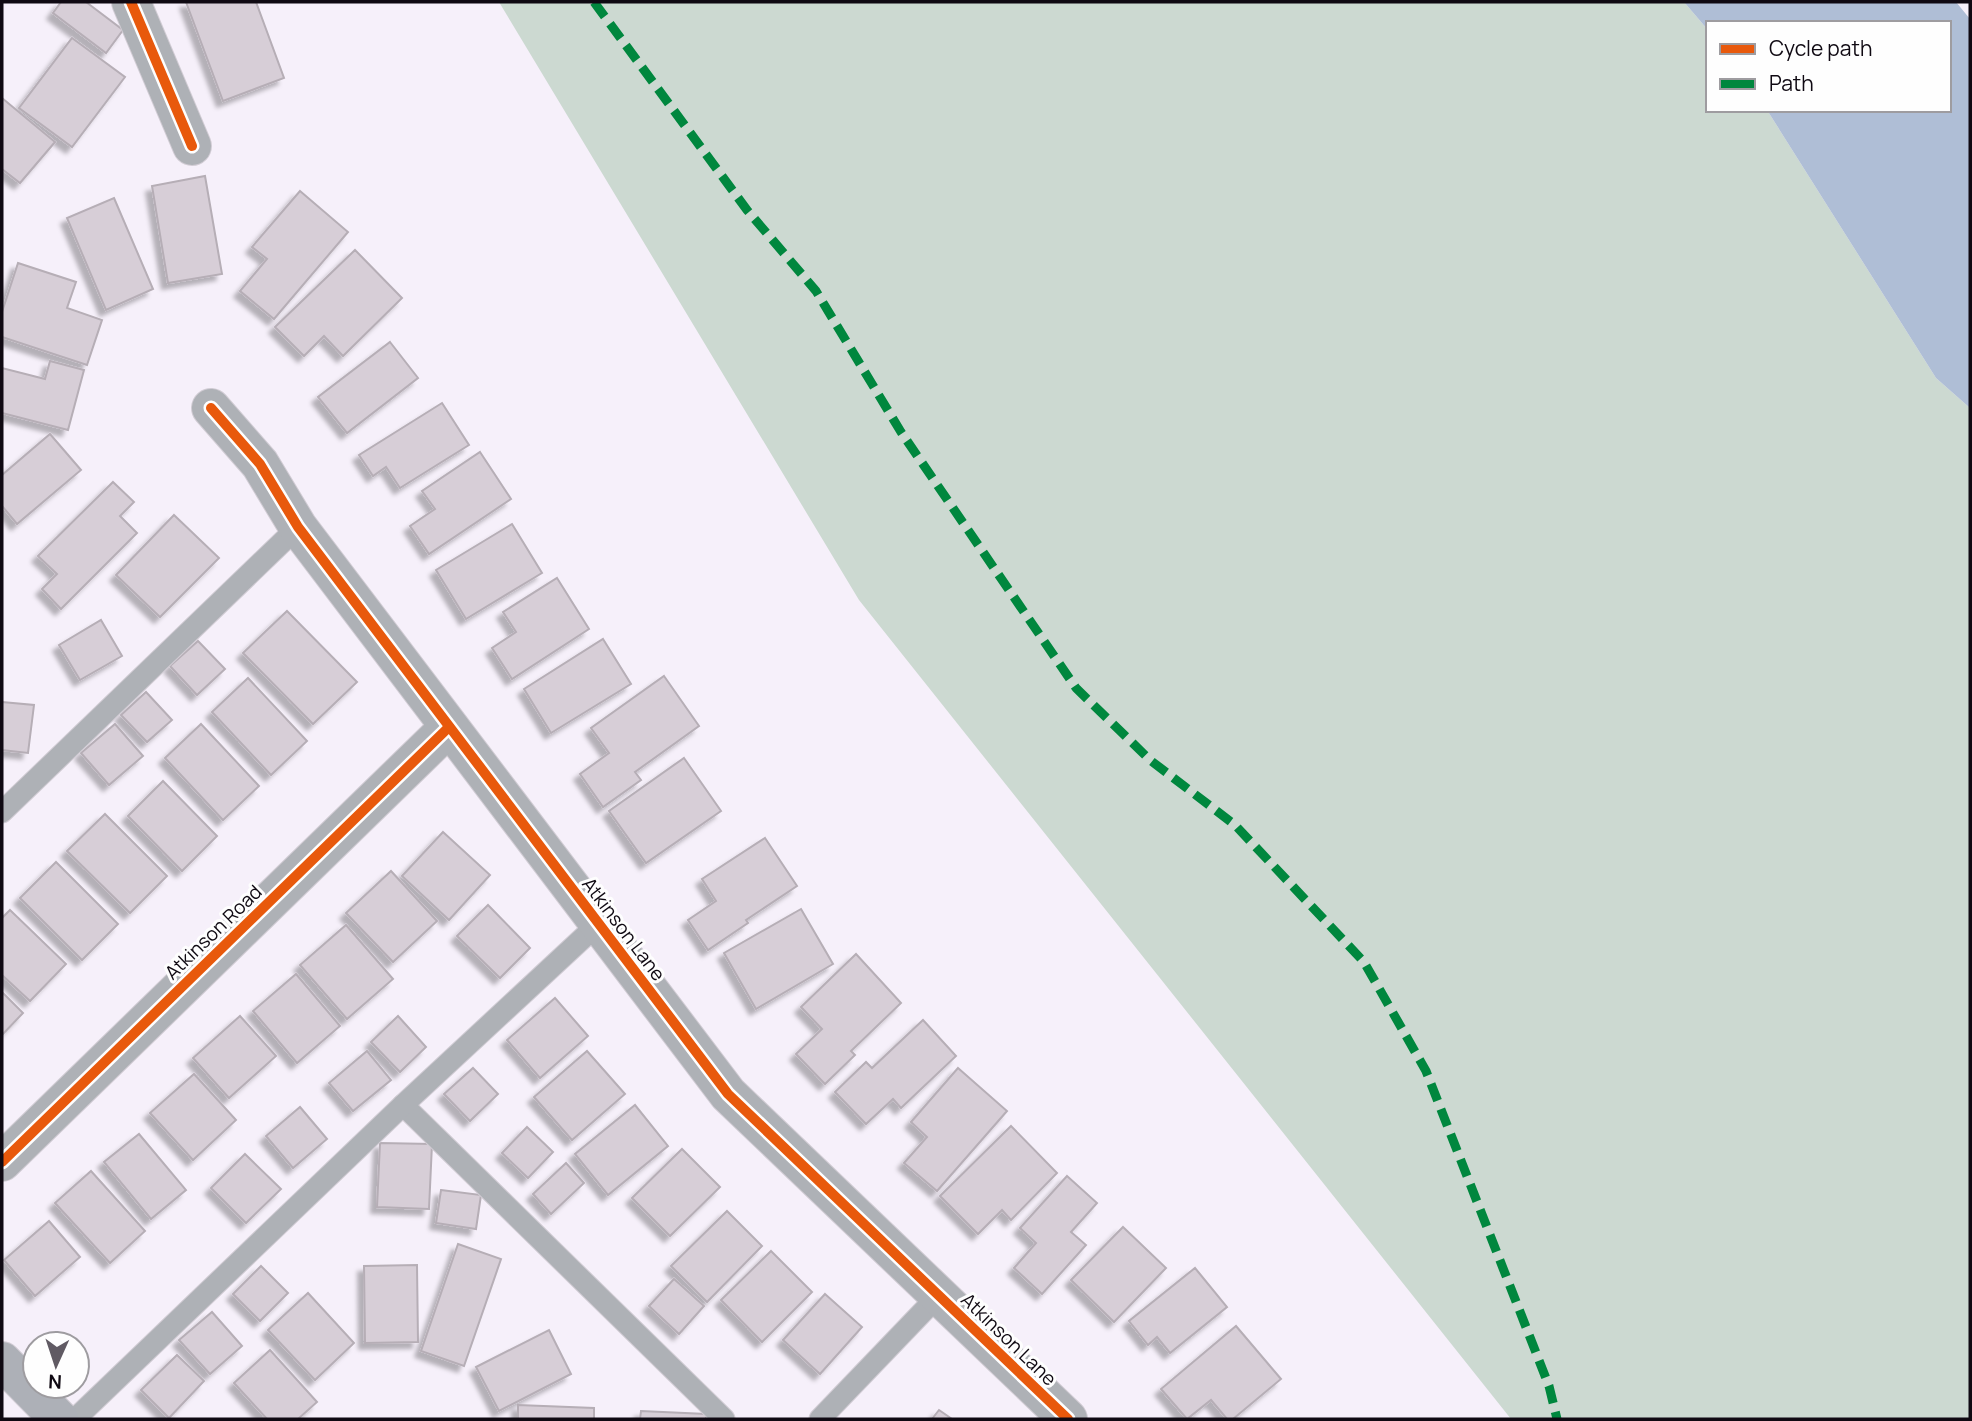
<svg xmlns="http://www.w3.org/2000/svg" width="1972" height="1421" font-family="Manrope,sans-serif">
<defs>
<filter id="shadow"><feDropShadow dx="-6" dy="6" stdDeviation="2" flood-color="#0004"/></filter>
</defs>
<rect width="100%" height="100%" fill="#f6f0fa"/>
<path fill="#ccd9d1" d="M 499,2 L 1684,2 L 1708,30 L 1708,110 L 1767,110 L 1936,378 L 1970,408 L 1970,1419 L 1511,1419 L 859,600 Z"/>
<path fill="#afbed6" d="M 1684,2 L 1956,2 L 1970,19 L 1970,408 L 1936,378 L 1767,110 L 1949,110 L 1949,23 L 1708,23 L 1708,30 Z"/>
<g fill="#d7ced7" stroke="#b6aeb6" stroke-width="2" filter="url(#shadow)">
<path d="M 61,2 L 86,2 L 123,30 L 106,53 L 53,13 Z"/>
<path d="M 186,2 L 256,2 L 284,78 L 223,101 Z"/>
<path d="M 72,38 L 125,77 L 72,147 L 19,108 Z"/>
<path d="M 2,98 L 55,142 L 20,183 L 2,169 Z"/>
<path d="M 205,176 L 222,274 L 168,283 L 152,186 Z"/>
<path d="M 300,191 L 348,232 L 274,319 L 240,291 L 267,259 L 252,247 Z"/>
<path d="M 114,198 L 153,289 L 106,310 L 67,218 Z"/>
<path d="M 355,250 L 402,298 L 343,356 L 324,336 L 304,356 L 275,327 Z"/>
<path d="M 18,263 L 76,282 L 67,308 L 102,320 L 87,365 L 2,337 L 2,312 Z"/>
<path d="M 390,342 L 418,378 L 347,433 L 318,397 Z"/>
<path d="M 50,361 L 84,370 L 68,430 L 2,413 L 2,368 L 45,379 Z"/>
<path d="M 442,403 L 469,445 L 400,488 L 386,467 L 373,476 L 359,455 Z"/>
<path d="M 50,434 L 81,470 L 17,524 L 2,506 L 2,475 Z"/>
<path d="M 480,452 L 511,499 L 429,554 L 410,526 L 435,509 L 422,491 Z"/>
<path d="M 113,482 L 134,502 L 120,516 L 137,533 L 61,609 L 42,589 L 57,574 L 38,556 Z"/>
<path d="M 174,515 L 219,558 L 160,617 L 116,575 Z"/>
<path d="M 512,524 L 542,573 L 466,619 L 436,570 Z"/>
<path d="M 557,578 L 589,629 L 512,679 L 492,648 L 516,632 L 503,612 Z"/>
<path d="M 287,611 L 357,682 L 313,724 L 243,653 Z"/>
<path d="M 101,620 L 122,656 L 80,680 L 59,645 Z"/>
<path d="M 603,639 L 631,684 L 551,733 L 524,689 Z"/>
<path d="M 198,641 L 225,669 L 197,695 L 170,666 Z"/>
<path d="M 664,676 L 699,726 L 635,772 L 641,780 L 603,807 L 580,774 L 609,753 L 591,728 Z"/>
<path d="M 248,678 L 307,741 L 271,775 L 212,712 Z"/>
<path d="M 146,692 L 172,720 L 147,742 L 121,715 Z"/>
<path d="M 2,702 L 34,705 L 28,753 L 2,750 Z"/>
<path d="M 115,724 L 143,756 L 109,785 L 81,753 Z"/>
<path d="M 201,724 L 259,786 L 223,820 L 165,758 Z"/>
<path d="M 684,758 L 721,811 L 646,863 L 609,811 Z"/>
<path d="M 163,781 L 217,836 L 182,871 L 128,816 Z"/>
<path d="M 105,814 L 167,876 L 130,913 L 67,851 Z"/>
<path d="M 443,832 L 490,875 L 449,920 L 402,876 Z"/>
<path d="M 765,838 L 797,886 L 746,920 L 748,923 L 708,950 L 688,920 L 716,901 L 702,879 Z"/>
<path d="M 56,862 L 118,924 L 82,960 L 20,898 Z"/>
<path d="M 391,871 L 437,921 L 393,962 L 346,913 Z"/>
<path d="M 488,905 L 530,948 L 500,978 L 457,936 Z"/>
<path d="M 801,909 L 833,964 L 756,1009 L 724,953 Z"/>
<path d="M 10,910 L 66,964 L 30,1001 L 2,975 L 2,918 Z"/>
<path d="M 346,925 L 393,979 L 347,1019 L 300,965 Z"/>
<path d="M 856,954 L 901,1003 L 851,1051 L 855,1055 L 825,1084 L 796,1054 L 822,1029 L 801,1007 Z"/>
<path d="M 296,974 L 340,1026 L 297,1063 L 253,1011 Z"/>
<path d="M 2,992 L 23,1013 L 2,1035 Z"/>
<path d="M 555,998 L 588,1036 L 540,1078 L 507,1040 Z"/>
<path d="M 240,1016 L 276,1056 L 229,1098 L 193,1058 Z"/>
<path d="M 398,1016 L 426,1047 L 400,1072 L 371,1042 Z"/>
<path d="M 923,1020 L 956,1056 L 901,1108 L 893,1099 L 866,1124 L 835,1092 L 866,1062 L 872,1068 Z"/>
<path d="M 367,1051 L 391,1080 L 353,1111 L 329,1083 Z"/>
<path d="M 587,1051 L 625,1094 L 572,1140 L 534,1097 Z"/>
<path d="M 473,1068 L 498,1094 L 470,1121 L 444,1094 Z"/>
<path d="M 958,1068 L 1007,1111 L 937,1191 L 904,1163 L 927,1137 L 911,1122 Z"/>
<path d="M 194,1074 L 236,1120 L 193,1160 L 150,1113 Z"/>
<path d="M 635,1105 L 668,1146 L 608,1195 L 575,1154 Z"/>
<path d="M 300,1107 L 327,1139 L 293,1168 L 266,1136 Z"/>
<path d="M 1011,1126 L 1057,1173 L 1011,1220 L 1002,1210 L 978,1234 L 940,1196 Z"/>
<path d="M 527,1127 L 553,1152 L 528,1178 L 502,1153 Z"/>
<path d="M 139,1134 L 186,1190 L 151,1219 L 104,1162 Z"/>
<path d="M 380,1143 L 432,1144 L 429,1209 L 377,1207 Z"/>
<path d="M 682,1149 L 720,1187 L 670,1236 L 632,1198 Z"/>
<path d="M 245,1154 L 281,1189 L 246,1223 L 211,1188 Z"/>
<path d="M 566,1163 L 584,1183 L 551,1214 L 533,1194 Z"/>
<path d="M 91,1171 L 145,1231 L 110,1263 L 55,1203 Z"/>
<path d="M 1067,1176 L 1097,1203 L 1071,1232 L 1086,1245 L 1042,1294 L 1014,1268 L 1036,1243 L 1020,1228 Z"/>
<path d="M 441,1190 L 481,1195 L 476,1229 L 436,1223 Z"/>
<path d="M 727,1211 L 762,1246 L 707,1302 L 671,1266 Z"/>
<path d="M 49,1221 L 80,1257 L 35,1296 L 4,1260 Z"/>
<path d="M 1123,1227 L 1166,1268 L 1114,1322 L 1071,1280 Z"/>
<path d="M 458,1244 L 501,1259 L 464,1366 L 421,1351 Z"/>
<path d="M 771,1251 L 812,1292 L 762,1342 L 721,1300 Z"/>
<path d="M 417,1265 L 418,1342 L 365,1343 L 364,1266 Z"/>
<path d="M 261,1266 L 288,1293 L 260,1321 L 233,1294 Z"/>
<path d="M 1195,1268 L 1227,1307 L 1170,1353 L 1157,1337 L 1148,1345 L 1129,1321 Z"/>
<path d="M 674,1279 L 704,1306 L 679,1334 L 649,1306 Z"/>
<path d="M 308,1293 L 354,1343 L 315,1380 L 268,1330 Z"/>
<path d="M 825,1294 L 862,1327 L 820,1374 L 783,1340 Z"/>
<path d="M 212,1312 L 242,1346 L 210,1374 L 179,1340 Z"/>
<path d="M 1236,1326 L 1281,1379 L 1233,1419 L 1227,1419 L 1211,1400 L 1187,1419 L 1161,1389 Z"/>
<path d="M 549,1330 L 571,1374 L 499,1411 L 476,1367 Z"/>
<path d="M 270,1350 L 317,1402 L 298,1419 L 267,1419 L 234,1383 Z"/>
<path d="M 177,1355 L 204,1381 L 169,1418 L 141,1390 Z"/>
<path d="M 518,1405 L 594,1408 L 594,1419 L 518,1419 Z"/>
<path d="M 939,1410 L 952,1419 L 932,1419 Z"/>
<path d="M 641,1411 L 706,1414 L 706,1419 L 640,1419 Z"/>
</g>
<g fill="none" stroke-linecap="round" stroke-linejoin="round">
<defs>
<g id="lane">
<path d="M 2,812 L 298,527"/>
<path d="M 403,1105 L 724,1419"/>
<path d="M 75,1419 L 403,1105 L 598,924"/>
<path d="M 820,1419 L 938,1296"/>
</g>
<g id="street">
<path d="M 131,2 L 192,146"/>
<path d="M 211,408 L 260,464 L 298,527 L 728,1094 L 1068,1419"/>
<path d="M 2,1162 L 449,727"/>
</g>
<path id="secondary" d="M 2,1361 L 59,1419"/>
</defs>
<use href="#lane" stroke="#d1ccd4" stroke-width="23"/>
<use href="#street" stroke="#d1ccd4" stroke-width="40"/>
<use href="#secondary" stroke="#d1ccd4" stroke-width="40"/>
<use href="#lane" stroke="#aeb1b6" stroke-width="21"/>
<use href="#street" stroke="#aeb1b6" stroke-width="38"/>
<use href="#secondary" stroke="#adb0b7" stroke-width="38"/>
<path stroke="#00873e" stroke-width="9" stroke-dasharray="18 9" stroke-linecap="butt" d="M 594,2 L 747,210 L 816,291 L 901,432 L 1076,688 L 1150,760 L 1235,825 L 1364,962 L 1426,1071 L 1549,1386 L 1557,1419"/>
<defs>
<g id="cycleway">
<path d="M 131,2 L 192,146"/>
<path d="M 211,408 L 260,464 L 298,527 L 728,1094 L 1068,1419"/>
<path d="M 2,1162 L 449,727"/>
</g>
</defs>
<use href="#cycleway" stroke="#fefefe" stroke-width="15"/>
<use href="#cycleway" stroke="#e8590c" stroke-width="10"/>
</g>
<g text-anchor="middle" stroke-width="6" stroke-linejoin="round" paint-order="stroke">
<g font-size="19" fill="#0f0912" stroke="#fefefe">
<text transform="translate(624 929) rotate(53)" y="7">Atkinson Lane</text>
<text transform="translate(213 932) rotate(-44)" y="7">Atkinson Road</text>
<text transform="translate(1009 1339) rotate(44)" y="7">Atkinson Lane</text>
</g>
</g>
<rect width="1972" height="1421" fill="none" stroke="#0f0912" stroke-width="7"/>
<rect x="1706" y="21" width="245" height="91" fill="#fefefe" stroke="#9e9ca0" stroke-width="2"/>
<rect x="1720" y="44" width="35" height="10" fill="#e8590c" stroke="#9e9ca0" stroke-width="2"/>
<text x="1769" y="56" font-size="21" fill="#0f0912">Cycle path</text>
<rect x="1720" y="79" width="35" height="10" fill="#00873e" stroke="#9e9ca0" stroke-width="2"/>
<text x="1769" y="91" font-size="21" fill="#0f0912">Path</text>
<g transform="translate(56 1365) rotate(183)"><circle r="33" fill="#fefefe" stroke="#9e9ca0" stroke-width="2"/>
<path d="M0-5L12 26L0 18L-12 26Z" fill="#605a63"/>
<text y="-10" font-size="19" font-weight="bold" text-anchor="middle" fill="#0f0912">N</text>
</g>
</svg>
